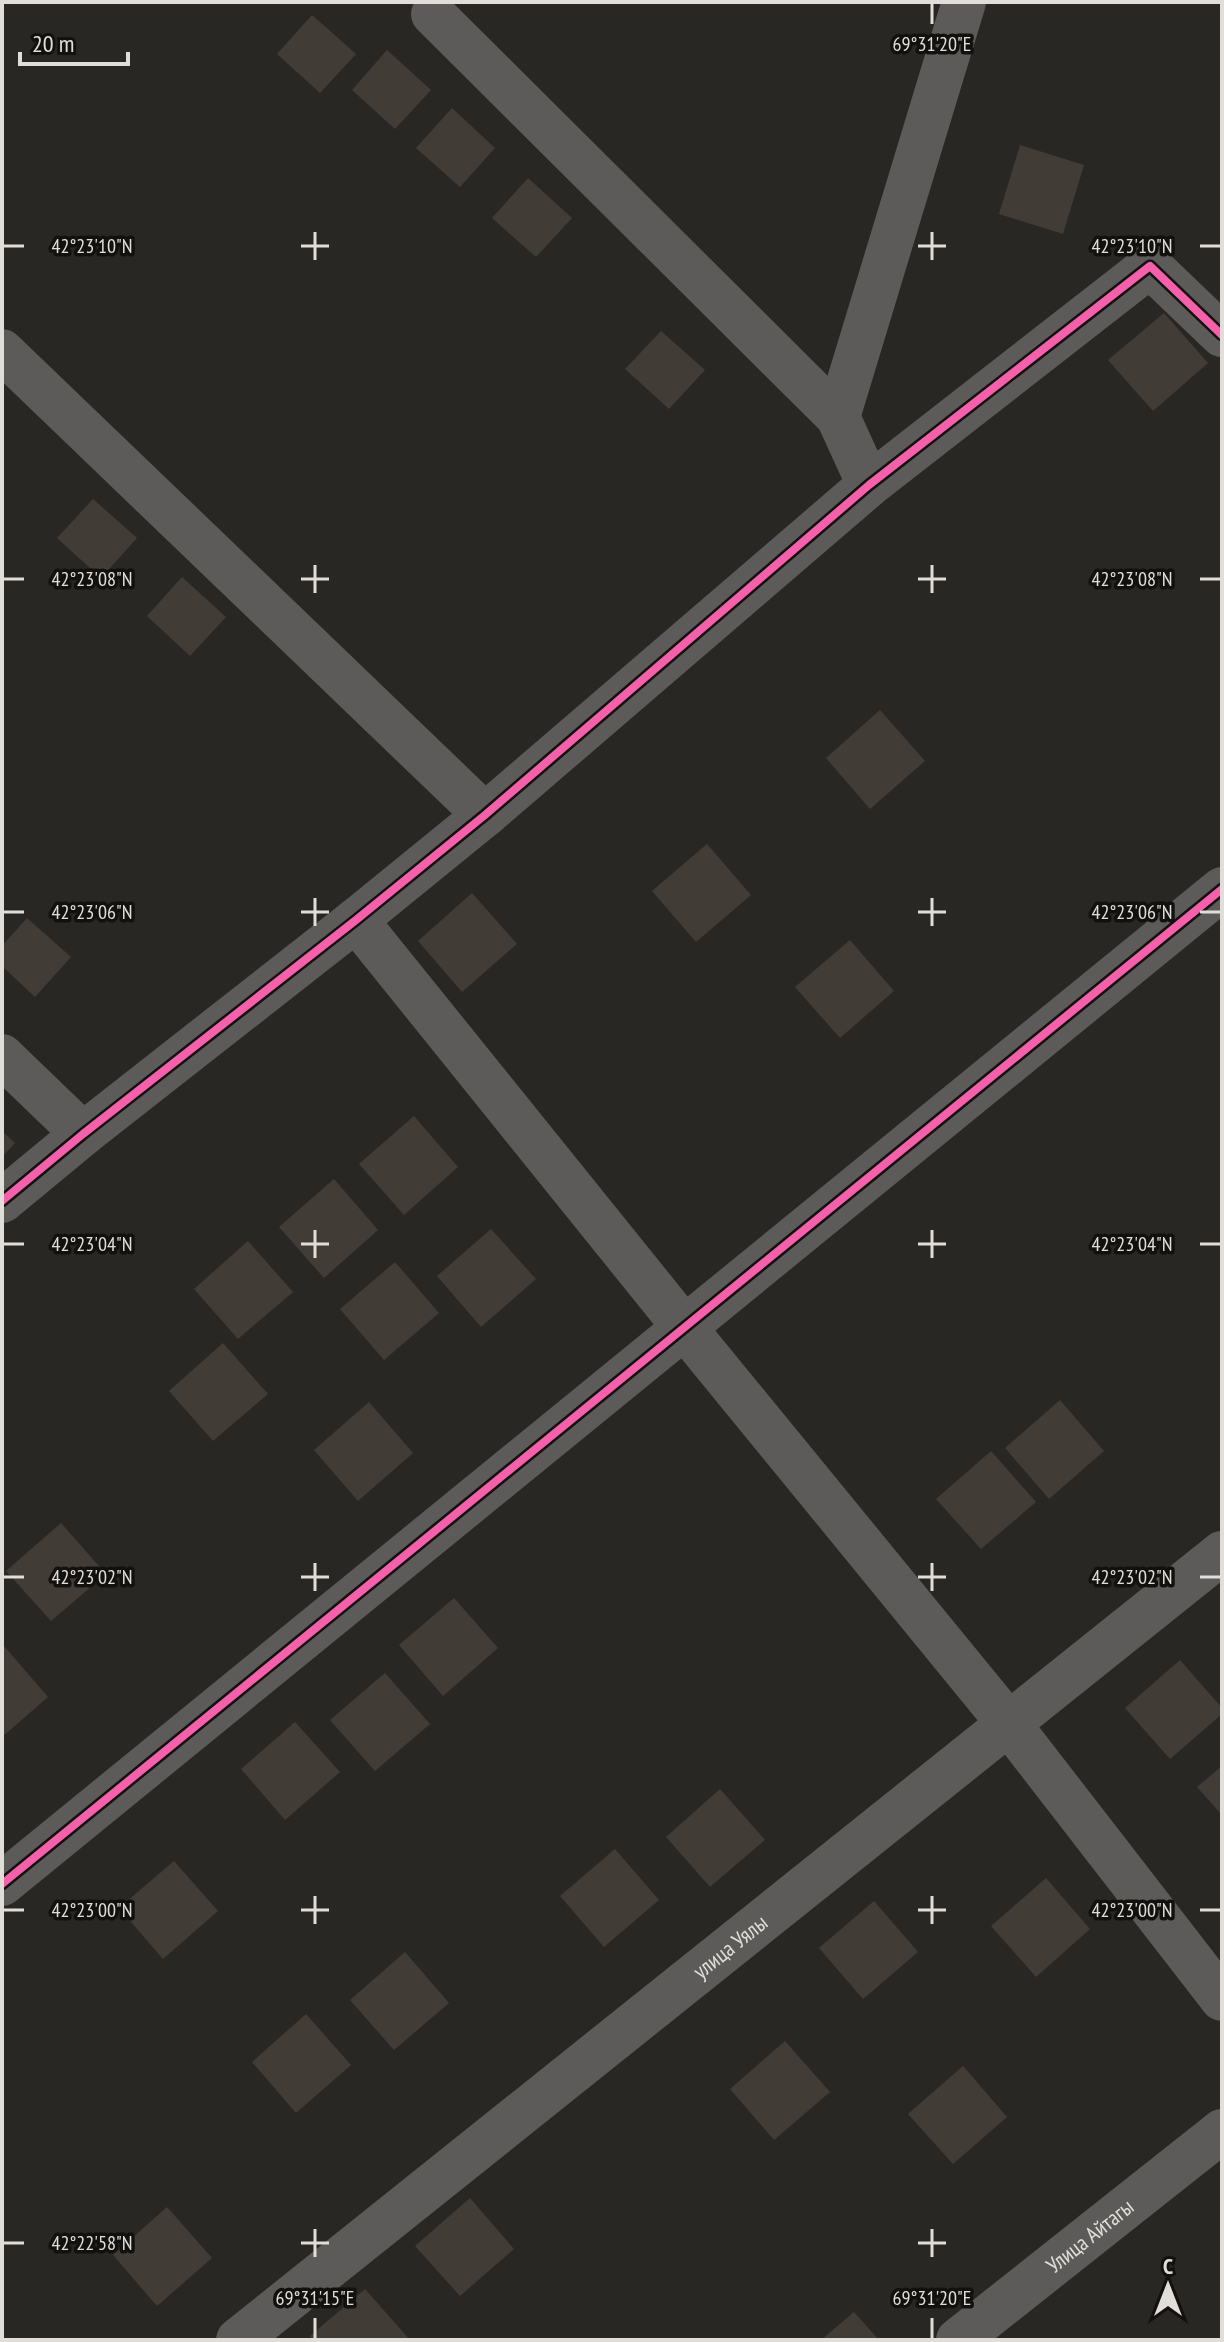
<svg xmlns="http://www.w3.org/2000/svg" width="1224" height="2342" font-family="'PT Sans Narrow',sans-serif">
<rect width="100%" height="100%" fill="#292723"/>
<g fill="#423c37">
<path d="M 312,15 L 356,54 L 320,93 L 277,54 Z"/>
<path d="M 387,50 L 431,90 L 395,129 L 352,90 Z"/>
<path d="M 452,108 L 495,148 L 460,187 L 416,148 Z"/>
<path d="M 1020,145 L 1084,165 L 1063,234 L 999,214 Z"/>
<path d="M 528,178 L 572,218 L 536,257 L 492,218 Z"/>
<path d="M 1164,313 L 1208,363 L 1153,411 L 1108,360 Z"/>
<path d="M 661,331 L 705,370 L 669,409 L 625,369 Z"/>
<path d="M 93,499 L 137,538 L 101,578 L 57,538 Z"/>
<path d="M 182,577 L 226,617 L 190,656 L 147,616 Z"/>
<path d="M 880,710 L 925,761 L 870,809 L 826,758 Z"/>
<path d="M 707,844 L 751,895 L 696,942 L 652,891 Z"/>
<path d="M 472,893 L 517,944 L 462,992 L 418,941 Z"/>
<path d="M 27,918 L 71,957 L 35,997 L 2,966 L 2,946 Z"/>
<path d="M 850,940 L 894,991 L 840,1038 L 795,987 Z"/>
<path d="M 414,1116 L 458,1167 L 404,1215 L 359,1164 Z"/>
<path d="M 2,1131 L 15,1143 L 2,1157 Z"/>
<path d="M 334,1179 L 378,1230 L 324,1278 L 279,1227 Z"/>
<path d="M 491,1229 L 536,1279 L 481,1327 L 437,1276 Z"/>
<path d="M 248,1241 L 293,1292 L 238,1339 L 194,1289 Z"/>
<path d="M 395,1262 L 439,1313 L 384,1360 L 340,1309 Z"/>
<path d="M 223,1343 L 268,1394 L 213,1441 L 169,1391 Z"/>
<path d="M 1060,1400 L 1104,1451 L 1049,1499 L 1005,1448 Z"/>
<path d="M 369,1402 L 413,1453 L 358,1501 L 314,1450 Z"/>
<path d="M 991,1451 L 1036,1502 L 981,1549 L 936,1499 Z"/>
<path d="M 61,1523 L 106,1574 L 51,1621 L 6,1571 Z"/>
<path d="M 454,1598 L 498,1648 L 443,1696 L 399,1645 Z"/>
<path d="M 4,1646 L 48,1697 L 2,1737 L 2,1648 Z"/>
<path d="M 1180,1660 L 1222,1708 L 1222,1714 L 1170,1759 L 1125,1708 Z"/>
<path d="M 385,1673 L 430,1724 L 375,1771 L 330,1720 Z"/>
<path d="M 295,1722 L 340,1772 L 285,1820 L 241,1769 Z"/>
<path d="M 1222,1766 L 1222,1815 L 1197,1787 Z"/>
<path d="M 720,1789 L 765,1840 L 710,1887 L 666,1837 Z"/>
<path d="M 615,1849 L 659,1900 L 604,1947 L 560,1896 Z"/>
<path d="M 174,1861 L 218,1911 L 163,1959 L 119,1908 Z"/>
<path d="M 1046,1878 L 1090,1929 L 1036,1977 L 991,1926 Z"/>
<path d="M 874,1901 L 918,1952 L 863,1999 L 819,1948 Z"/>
<path d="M 405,1952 L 449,2003 L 394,2050 L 350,2000 Z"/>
<path d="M 306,2014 L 351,2065 L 296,2113 L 252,2062 Z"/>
<path d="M 785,2041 L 830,2092 L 774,2140 L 730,2089 Z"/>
<path d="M 963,2066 L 1007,2117 L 953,2164 L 908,2114 Z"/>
<path d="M 470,2198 L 514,2249 L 460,2296 L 415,2246 Z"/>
<path d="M 167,2207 L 212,2258 L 157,2306 L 113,2255 Z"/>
<path d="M 365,2289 L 410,2340 L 313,2340 L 310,2336 Z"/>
<path d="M 854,2312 L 879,2340 L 821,2340 Z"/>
</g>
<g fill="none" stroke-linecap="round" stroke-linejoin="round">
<g stroke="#5c5b59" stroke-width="44">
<path d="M 433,14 L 838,417 L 869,485"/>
<path d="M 2,351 L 485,815"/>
<path d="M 838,417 L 964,2"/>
<path d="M 356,920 L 684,1327 L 1009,1724 L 1222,1999"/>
<path d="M 2,1056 L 83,1134"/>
<path d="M 2,1201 L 83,1134 L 356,920 L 485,815 L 869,485 L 1150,266 L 1222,335"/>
<path d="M 2,1884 L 1222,889"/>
<path id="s1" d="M 238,2340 L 1222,1553"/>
<path id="s2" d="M 958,2340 L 1222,2131"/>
</g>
<defs>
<g id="cycleway">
<path d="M 2,1201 L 83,1134 L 356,920 L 485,815 L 869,485 L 1150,266 L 1222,335"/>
<path d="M 2,1884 L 1222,889"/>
</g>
</defs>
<use href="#cycleway" stroke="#13110e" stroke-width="13"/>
<use href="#cycleway" stroke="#f560ab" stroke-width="8"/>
</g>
<path fill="none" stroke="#e1ded9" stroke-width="3" d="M 932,4 L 932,24M 315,232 L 315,260M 932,232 L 932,260M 4,246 L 24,246M 301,246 L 329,246M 918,246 L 946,246M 1200,246 L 1220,246M 315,565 L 315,593M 932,565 L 932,593M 4,579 L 24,579M 301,579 L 329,579M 918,579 L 946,579M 1200,579 L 1220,579M 315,898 L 315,926M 932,898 L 932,926M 4,912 L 24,912M 301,912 L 329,912M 918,912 L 946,912M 1200,912 L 1220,912M 315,1230 L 315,1258M 932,1230 L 932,1258M 4,1244 L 24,1244M 301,1244 L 329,1244M 918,1244 L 946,1244M 1200,1244 L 1220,1244M 315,1563 L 315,1591M 932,1563 L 932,1591M 4,1577 L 24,1577M 301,1577 L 329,1577M 918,1577 L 946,1577M 1200,1577 L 1220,1577M 315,1896 L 315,1924M 932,1896 L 932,1924M 4,1910 L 24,1910M 301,1910 L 329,1910M 918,1910 L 946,1910M 1200,1910 L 1220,1910M 315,2229 L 315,2257M 932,2229 L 932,2257M 4,2243 L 24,2243M 301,2243 L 329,2243M 918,2243 L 946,2243M 315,2318 L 315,2338M 932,2318 L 932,2338"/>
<g text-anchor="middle" stroke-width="7" stroke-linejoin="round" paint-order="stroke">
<g font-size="22" fill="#e1ded9" stroke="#13110e">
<text dy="8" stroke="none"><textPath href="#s1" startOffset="630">улица Уялы</textPath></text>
<text dy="8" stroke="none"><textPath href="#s2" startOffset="168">Улица Айтагы</textPath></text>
</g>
</g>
<g font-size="20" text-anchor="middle" fill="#e1ded9" stroke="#13110e" stroke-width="7" stroke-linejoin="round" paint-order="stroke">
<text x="932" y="51">69°31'20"E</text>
<text x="92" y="253">42°23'10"N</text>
<text x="1132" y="253">42°23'10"N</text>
<text x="92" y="586">42°23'08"N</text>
<text x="1132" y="586">42°23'08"N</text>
<text x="92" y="919">42°23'06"N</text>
<text x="1132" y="919">42°23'06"N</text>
<text x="92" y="1251">42°23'04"N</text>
<text x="1132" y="1251">42°23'04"N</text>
<text x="92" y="1584">42°23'02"N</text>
<text x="1132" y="1584">42°23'02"N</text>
<text x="92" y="1917">42°23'00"N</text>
<text x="1132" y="1917">42°23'00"N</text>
<text x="92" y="2250">42°22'58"N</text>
<text x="315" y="2305">69°31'15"E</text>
<text x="932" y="2305">69°31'20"E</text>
</g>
<rect width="1224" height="2342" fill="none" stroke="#e1ded9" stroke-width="8"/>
<g transform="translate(1168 2286)" stroke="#13110e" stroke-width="6" paint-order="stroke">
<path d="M0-6L14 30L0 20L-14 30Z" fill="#e1ded9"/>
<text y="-12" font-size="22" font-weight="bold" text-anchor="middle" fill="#e1ded9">С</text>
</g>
<path d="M20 52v12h108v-12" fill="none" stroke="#e1ded9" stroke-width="4"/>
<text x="32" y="52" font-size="24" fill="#e1ded9" stroke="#13110e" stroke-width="6" paint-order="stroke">20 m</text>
</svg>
